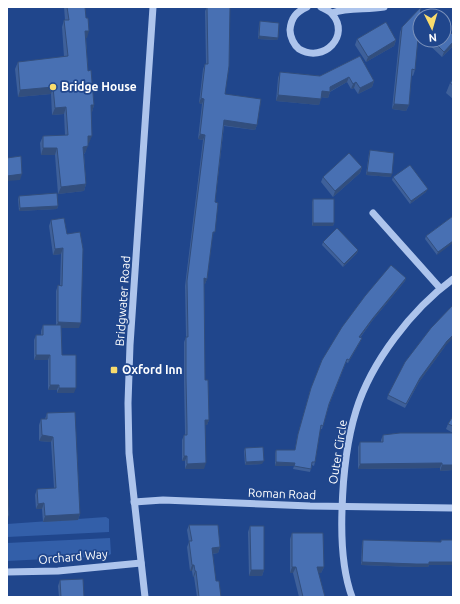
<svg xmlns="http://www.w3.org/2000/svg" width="460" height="604" font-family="Ubuntu,sans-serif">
<rect width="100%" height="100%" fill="#20468c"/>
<g fill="#335fa9">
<path d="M 106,517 L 109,519 L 109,532 L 7,537 L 7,524 Z"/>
<path d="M 110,538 L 111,554 L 107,556 L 7,561 L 7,543 Z"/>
</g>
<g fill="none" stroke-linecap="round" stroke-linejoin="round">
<g stroke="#adc4ec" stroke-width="7">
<path d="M 307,7 C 296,12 291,18 290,30 C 290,37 294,45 299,49 C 324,64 351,35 332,14 C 330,11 325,9 321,7"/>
<path d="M 332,13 C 348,7 366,10 384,7"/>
<path d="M 373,213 L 440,288"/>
<path d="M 134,502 L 163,500 L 310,506 L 453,508"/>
<path d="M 7,572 L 58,571 L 141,563"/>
<path d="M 145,597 L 129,453 L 128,403 L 130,345 L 153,7"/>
<path d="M 352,597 C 342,570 341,539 342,510 C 343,477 346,443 356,411 C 371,362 412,309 453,279"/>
</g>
</g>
<g fill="#3e609a">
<path d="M 64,7 L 85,7 L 87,38 L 86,38 L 88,71 L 94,105 L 92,112 L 91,112 L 89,143 L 88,143 L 85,153 L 84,154 L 86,184 L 84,191 L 58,194 L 55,155 L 41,155 L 40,143 L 43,136 L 65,135 L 64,114 L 52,115 L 51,94 L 18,97 L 15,69 L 18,62 L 64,57 L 62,27 L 64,20 L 65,20 Z"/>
<path d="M 207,7 L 230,7 L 225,94 L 257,125 L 255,130 L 224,126 L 215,202 L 213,237 L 212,237 L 207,279 L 205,284 L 204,284 L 205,380 L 209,420 L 207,425 L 205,425 L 204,469 L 185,469 L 185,461 L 182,461 L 182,440 L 184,435 L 185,435 L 185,432 L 184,383 L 184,342 L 186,337 L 185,286 L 203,140 L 198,139 L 202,104 L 199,103 L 203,69 L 205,64 L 206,64 L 205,11 Z"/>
<path d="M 260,21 L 278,38 L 277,40 L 258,39 L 259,24 Z"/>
<path d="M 402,27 L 415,70 L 413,76 L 411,75 L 409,105 L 406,111 L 392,109 L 400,32 Z"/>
<path d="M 453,35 L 453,46 L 442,57 L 424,40 L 444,40 Z"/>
<path d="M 357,39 L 396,40 L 394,46 L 366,62 L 355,45 Z"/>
<path d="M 360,56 L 374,81 L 372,87 L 358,94 L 354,88 L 351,89 L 347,82 L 330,92 L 328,98 L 321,97 L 319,105 L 276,101 L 278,78 L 280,72 L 320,76 Z"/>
<path d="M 453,79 L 453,99 L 446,93 L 450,83 Z"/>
<path d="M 370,150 L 391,177 L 366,175 L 369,153 Z"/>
<path d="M 362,167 L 360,173 L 333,197 L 321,182 L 323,177 Z"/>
<path d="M 393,177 L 426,192 L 410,204 L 392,180 Z"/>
<path d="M 19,196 L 58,206 L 57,209 L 19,211 L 18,199 Z"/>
<path d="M 313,199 L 334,223 L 333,226 L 312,226 L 312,202 Z"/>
<path d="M 453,216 L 437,255 L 425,239 L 426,236 Z"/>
<path d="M 64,218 L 79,328 L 61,328 L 62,355 L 74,393 L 57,393 L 57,390 L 48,390 L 48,360 L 34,360 L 34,340 L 36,335 L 41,335 L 41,331 L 43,325 L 56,325 L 56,291 L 58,285 L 60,285 L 61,254 L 53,255 L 49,226 L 51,220 Z"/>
<path d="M 323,242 L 358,250 L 357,253 L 343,267 L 322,245 Z"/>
<path d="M 406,278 L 405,281 L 372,321 L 360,338 L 362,338 L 360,342 L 348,363 L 346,362 L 329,405 L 322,429 L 320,429 L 315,462 L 314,466 L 312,465 L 310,472 L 293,469 L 294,466 L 275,466 L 275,453 L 276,450 L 295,450 L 297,438 L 310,391 Z"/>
<path d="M 446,345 L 419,382 L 405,408 L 387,399 L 388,395 Z"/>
<path d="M 47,413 L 80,514 L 78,520 L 43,522 L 42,509 L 36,509 L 35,495 L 37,489 L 54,488 L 51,442 L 39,441 L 39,425 L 41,419 L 45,419 Z"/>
<path d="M 453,416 L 453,433 L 446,429 L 448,424 Z"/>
<path d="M 400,433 L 453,470 L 440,471 L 440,468 L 358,469 L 358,447 L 360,442 L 381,442 L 381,440 L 383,435 Z"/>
<path d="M 245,448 L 262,464 L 245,465 L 244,451 Z"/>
<path d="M 189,525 L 220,547 L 218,553 L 212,554 L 216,581 L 221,597 L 197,597 L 194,577 L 193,577 L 192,571 L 190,571 L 187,547 L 189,542 L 187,530 Z"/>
<path d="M 250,526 L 264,570 L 262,576 L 249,576 L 248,532 Z"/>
<path d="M 292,533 L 324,567 L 321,573 L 318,573 L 325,597 L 299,597 L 293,573 L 290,573 L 290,539 Z"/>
<path d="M 363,540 L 441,542 L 441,540 L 453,540 L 453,565 L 429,565 L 428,567 L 415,567 L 361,565 L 362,543 Z"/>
<path d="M 60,580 L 84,597 L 59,597 L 58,586 Z"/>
</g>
<g fill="#324e7d">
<path d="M 85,31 L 89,31 L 87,38 L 83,38 Z"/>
<path d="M 259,36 L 278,38 L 277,40 L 258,39 Z"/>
<path d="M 396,40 L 394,46 L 366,62 L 368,57 Z"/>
<path d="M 453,42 L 453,46 L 442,57 L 444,52 Z"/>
<path d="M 349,77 L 347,82 L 329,92 L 330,92 L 328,98 L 320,97 L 322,91 Z"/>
<path d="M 374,81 L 372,87 L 358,94 L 360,88 Z"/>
<path d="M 356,82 L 354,88 L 351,89 L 353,84 Z"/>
<path d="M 53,87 L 51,94 L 18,97 L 20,90 Z"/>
<path d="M 278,95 L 321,99 L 319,105 L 276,101 Z"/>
<path d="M 201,98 L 204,99 L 202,104 L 199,103 Z"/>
<path d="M 394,104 L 409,105 L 406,111 L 392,109 Z"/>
<path d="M 91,105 L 94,105 L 92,112 L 88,112 Z"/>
<path d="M 66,107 L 64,114 L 52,115 L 55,108 Z"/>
<path d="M 224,120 L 257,125 L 255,130 L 222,125 Z"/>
<path d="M 200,134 L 205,135 L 203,140 L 198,139 Z"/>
<path d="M 88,136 L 92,136 L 89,143 L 85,143 Z"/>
<path d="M 88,146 L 85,153 L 81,154 L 83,147 Z"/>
<path d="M 43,148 L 57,148 L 55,155 L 41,155 Z"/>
<path d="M 362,167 L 360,173 L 333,197 L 335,191 Z"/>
<path d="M 367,172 L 392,174 L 391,177 L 366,175 Z"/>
<path d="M 22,174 L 20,180 L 7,181 L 7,176 Z"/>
<path d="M 86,184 L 84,191 L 58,194 L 61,187 Z"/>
<path d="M 428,189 L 426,192 L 410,204 L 411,201 Z"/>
<path d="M 58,206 L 57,209 L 19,211 L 20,208 Z"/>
<path d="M 313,223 L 334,223 L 333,226 L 312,226 Z"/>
<path d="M 453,241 L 453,243 L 437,255 L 438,252 Z"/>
<path d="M 63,248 L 61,254 L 53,255 L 55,249 Z"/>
<path d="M 358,250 L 357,253 L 343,267 L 344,264 Z"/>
<path d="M 204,278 L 207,279 L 205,284 L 202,284 Z"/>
<path d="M 406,278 L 405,281 L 372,321 L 358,340 L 359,337 L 373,318 Z"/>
<path d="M 58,322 L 81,323 L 79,328 L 56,328 Z"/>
<path d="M 453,335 L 453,338 L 446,345 L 419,382 L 405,408 L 420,378 L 447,341 Z"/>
<path d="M 362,338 L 360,342 L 348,363 L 349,360 Z"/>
<path d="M 36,355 L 50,355 L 48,360 L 34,360 Z"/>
<path d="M 50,385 L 59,385 L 57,390 L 48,390 Z"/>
<path d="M 59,388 L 76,388 L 74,393 L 57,393 Z"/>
<path d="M 205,420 L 209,420 L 207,425 L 203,425 Z"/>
<path d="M 42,435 L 53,437 L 51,442 L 39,441 Z"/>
<path d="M 184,456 L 187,456 L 185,461 L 182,461 Z"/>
<path d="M 264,461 L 262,464 L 245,465 L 246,462 Z"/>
<path d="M 276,462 L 295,463 L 294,466 L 275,466 Z"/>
<path d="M 206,463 L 204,469 L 185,469 L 187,464 Z"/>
<path d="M 442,463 L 440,468 L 358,469 L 360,464 Z"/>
<path d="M 442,465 L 453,465 L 453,470 L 440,471 Z"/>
<path d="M 44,503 L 42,509 L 36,509 L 38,504 Z"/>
<path d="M 80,514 L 78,520 L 43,522 L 45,516 Z"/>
<path d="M 7,516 L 9,516 L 7,522 Z"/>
<path d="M 220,547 L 218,553 L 210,554 L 212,548 Z"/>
<path d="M 362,562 L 453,562 L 453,565 L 429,565 L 428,567 L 415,567 L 361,565 Z"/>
<path d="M 192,565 L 194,565 L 192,571 L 190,571 Z"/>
<path d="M 292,567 L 296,567 L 293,573 L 290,573 Z"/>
<path d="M 317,567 L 324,567 L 321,573 L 315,573 Z"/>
<path d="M 251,570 L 264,570 L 262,576 L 249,576 Z"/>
<path d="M 195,571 L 196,571 L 194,577 L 193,577 Z"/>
</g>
<g fill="#4870b3" stroke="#324e7d">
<path d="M 67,7 L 85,7 L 86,18 L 88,18 L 89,31 L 85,31 L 88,71 L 91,70 L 94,105 L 91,105 L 92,136 L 88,136 L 88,146 L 83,147 L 86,184 L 61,187 L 57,148 L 43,148 L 43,136 L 68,135 L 66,107 L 55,108 L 53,87 L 20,90 L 18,62 L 68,56 L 64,20 L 69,20 Z"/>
<path d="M 207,7 L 230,7 L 229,66 L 225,94 L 261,99 L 257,125 L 224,120 L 215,202 L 218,203 L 215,232 L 213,232 L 207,279 L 204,278 L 205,380 L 208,380 L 209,420 L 205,420 L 206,463 L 187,464 L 187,456 L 184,456 L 184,435 L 187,435 L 187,427 L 186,378 L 186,337 L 188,337 L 187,281 L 205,135 L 200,134 L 204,99 L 201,98 L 205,64 L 208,64 Z"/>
<path d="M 421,7 L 415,70 L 412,69 L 409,105 L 394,104 L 402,27 Z"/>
<path d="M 260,21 L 279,23 L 278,38 L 259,36 Z"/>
<path d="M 386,22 L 396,40 L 368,57 L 357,39 Z"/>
<path d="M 444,26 L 453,35 L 453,42 L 444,52 L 432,40 L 444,40 Z"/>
<path d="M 360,56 L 374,81 L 360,88 L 356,82 L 353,84 L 349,77 L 330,87 L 330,92 L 322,91 L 321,99 L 278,95 L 280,72 L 320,76 Z"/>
<path d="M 453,79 L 453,85 L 450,83 Z"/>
<path d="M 370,150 L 394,153 L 392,174 L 367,172 Z"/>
<path d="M 349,153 L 362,167 L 335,191 L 323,177 Z"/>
<path d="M 21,156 L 22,174 L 7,176 L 7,158 Z"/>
<path d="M 410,165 L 428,189 L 411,201 L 393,177 Z"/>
<path d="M 57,193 L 58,206 L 20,208 L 19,196 Z"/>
<rect x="313" y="199" width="21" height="24"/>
<path d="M 453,216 L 453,241 L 438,252 L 426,236 Z"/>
<path d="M 64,218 L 67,234 L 80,232 L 83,249 L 81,323 L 58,322 L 58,285 L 62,286 L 63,248 L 55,249 L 51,220 Z"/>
<path d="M 337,228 L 358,250 L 344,264 L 323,242 Z"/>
<path d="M 391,265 L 406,278 L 373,318 L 359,337 L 362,338 L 349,360 L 347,359 L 329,404 L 323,426 L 321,425 L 315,462 L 312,462 L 311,469 L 294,466 L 295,463 L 276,462 L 276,450 L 295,450 L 298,434 L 311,388 L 322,360 L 342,327 L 365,296 Z"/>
<path d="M 453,305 L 453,335 L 447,341 L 420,378 L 406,404 L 388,395 L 405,362 L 431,328 Z"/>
<path d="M 43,325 L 61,325 L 62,355 L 76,355 L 76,388 L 59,388 L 59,385 L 50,385 L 50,355 L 36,355 L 36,335 L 43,335 Z"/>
<path d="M 75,412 L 80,514 L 45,516 L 44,503 L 38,504 L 37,489 L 56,488 L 53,437 L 42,435 L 41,419 L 47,419 L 47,413 Z"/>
<path d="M 453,416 L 453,426 L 448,424 Z"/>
<path d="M 400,433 L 453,433 L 453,465 L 442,465 L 442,463 L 360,464 L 360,442 L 383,442 L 383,435 Z"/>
<path d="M 263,447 L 264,461 L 246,462 L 245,448 Z"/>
<path d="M 7,489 L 8,489 L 9,516 L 7,516 Z"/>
<path d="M 189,525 L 218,525 L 220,547 L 212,548 L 216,581 L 219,581 L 221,597 L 199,597 L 196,571 L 195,571 L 194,565 L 192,565 L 189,541 L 192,541 Z"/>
<path d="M 250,526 L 264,526 L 264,570 L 251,570 Z"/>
<path d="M 292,533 L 323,533 L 324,567 L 317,567 L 325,597 L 303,597 L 296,567 L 292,567 Z"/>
<path d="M 363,540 L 441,542 L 441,540 L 453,540 L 453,562 L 429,562 L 429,564 L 416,564 L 362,562 Z"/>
<path d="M 83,579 L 84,597 L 61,597 L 60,580 Z"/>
</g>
<g fill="#f9dc6d" stroke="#20468c" stroke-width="1.5">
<circle cx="53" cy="87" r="4"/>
<rect x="110" y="366" width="8" height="8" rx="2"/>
</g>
<g text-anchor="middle" stroke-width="3.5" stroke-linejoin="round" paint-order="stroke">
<g font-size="12" font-weight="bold" fill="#fff" stroke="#20468c" text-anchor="start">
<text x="61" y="91">Bridge House</text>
<text x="122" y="374">Oxford Inn</text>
</g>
<g font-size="12" fill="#fff" stroke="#20468c">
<text transform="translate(123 301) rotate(-86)" y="4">Bridgwater Road</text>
<text transform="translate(338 452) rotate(-81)" y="4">Outer Circle</text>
<text transform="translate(282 494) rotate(2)" y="4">Roman Road</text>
<text transform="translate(73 557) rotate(-5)" y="4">Orchard Way</text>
</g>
</g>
<rect width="460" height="604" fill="none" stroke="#ffffff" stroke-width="16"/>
<g transform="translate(432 28) rotate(175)"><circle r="19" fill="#20468c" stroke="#7990ba"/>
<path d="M0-3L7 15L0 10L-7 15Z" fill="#f9dc6d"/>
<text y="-6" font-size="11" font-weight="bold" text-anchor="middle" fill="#ffffff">N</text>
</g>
</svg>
